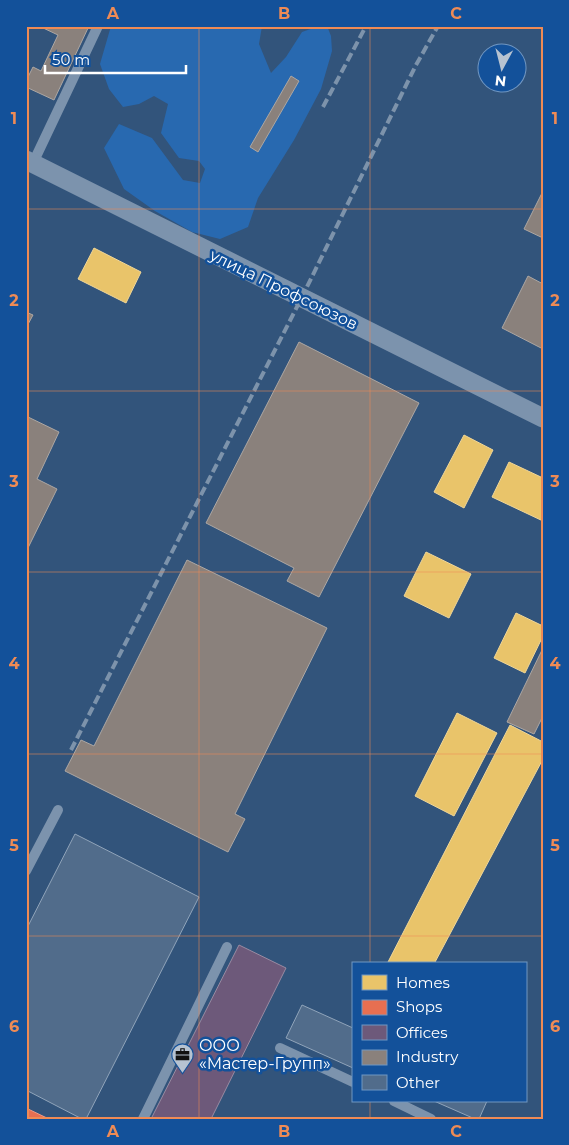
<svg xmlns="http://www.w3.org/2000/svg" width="569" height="1145" font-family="Montserrat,sans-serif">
<rect width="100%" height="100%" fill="#32547b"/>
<path fill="#2869b0" d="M 111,26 L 262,26 L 259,44 L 271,73 L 286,57 L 302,32 L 319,26 L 327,26 L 331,36 L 332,51 L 321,89 L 294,140 L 258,198 L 248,227 L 220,239 L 192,232 L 155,211 L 124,189 L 104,148 L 119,124 L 152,138 L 183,180 L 200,183 L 205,169 L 199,161 L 179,158 L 161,133 L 168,104 L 154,96 L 139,104 L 123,107 L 109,89 L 100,64 Z"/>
<g fill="#e9c46a" stroke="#f0d697">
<path d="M 94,248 L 141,272 L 126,303 L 78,279 Z"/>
<path d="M 464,435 L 493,450 L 464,508 L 434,492 Z"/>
<path d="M 509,462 L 543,478 L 543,521 L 492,497 Z"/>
<path d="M 426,552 L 471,574 L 449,618 L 404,596 Z"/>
<path d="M 516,613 L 543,626 L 543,636 L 525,673 L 494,658 Z"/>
<path d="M 457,713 L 497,733 L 454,816 L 415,796 Z"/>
<path d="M 510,725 L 543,742 L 543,759 L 434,964 L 387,964 Z"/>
</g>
<path fill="#e76f51" stroke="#ee9a85" d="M 26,1108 L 49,1119 L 26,1119 Z"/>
<path fill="#6d597a" stroke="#998ba2" d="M 239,945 L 286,968 L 211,1119 L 151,1119 Z"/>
<g fill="#8a817c" stroke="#ada7a3">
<path d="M 39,26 L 89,26 L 54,100 L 26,87 L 26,81 L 33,67 L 41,71 L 58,35 Z"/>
<path d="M 291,76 L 299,81 L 258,152 L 250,147 Z"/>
<path d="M 543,191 L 543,238 L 524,229 Z"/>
<path d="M 528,276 L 543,284 L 543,349 L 502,328 Z"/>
<path d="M 26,312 L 33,315 L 26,328 Z"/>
<path d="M 299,342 L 419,403 L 319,597 L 287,581 L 294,568 L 206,523 Z"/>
<path d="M 26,416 L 59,432 L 37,479 L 57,489 L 26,552 Z"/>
<path d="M 187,560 L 327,628 L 235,814 L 245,819 L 228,852 L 65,771 L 81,740 L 94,746 Z"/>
<path d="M 543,648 L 543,716 L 534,734 L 507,722 Z"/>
</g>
<g fill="#516c8b" stroke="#90a4ba">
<path d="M 75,834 L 199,897 L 86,1119 L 82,1119 L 26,1090 L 26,930 Z"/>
<path d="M 302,1005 L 353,1028 L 353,1068 L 286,1038 Z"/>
<path d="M 434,1101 L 487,1101 L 479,1119 L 475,1119 Z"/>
</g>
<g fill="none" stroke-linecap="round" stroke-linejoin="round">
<g stroke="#7c93ad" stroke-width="10">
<path d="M 33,163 L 98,26"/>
<path d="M 26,871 L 58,810"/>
<path d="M 280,1048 L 353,1082"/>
<path d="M 394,1101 L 431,1119"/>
<path d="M 143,1119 L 227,947"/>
</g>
<path stroke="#7c93ad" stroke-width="19" d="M 26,160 L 543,418"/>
<g stroke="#7d93ab" stroke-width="4" stroke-dasharray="9 4" stroke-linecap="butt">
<path d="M 323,107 L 366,26"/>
<path d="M 71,750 L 302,297 L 416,65 L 438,26"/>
</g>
</g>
<path fill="none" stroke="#ef8b55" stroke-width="1" stroke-opacity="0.55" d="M 199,26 L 199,1119M 370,26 L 370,964M 26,209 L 543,209M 26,391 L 543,391M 26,572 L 543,572M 26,754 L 543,754M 26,936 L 543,936M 370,1101 L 370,1119"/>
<defs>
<symbol id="office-pin" viewBox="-11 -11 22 30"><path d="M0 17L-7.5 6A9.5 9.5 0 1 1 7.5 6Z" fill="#b7c3d1" stroke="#13519a"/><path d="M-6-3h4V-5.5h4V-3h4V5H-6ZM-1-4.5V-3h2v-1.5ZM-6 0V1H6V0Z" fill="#111"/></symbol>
</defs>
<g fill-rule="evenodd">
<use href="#office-pin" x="170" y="1042" width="25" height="34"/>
</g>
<g text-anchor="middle" stroke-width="5" stroke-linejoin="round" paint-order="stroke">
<g font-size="16" fill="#fff" stroke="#13519a">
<text transform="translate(284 289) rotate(26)" y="6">улица Профсоюзов</text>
</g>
<g font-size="16" fill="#fff" stroke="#13519a" text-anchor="start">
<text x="199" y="1051">ООО<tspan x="199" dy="18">«Мастер-Групп»</tspan></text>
</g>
</g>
<rect width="569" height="1145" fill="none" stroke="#13519a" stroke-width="55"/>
<rect x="352" y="962" width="175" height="140" fill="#13519a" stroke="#7197c2"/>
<rect x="362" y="975" width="25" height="15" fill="#e9c46a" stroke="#7197c2"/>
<text x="396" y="988" font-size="15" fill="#ffffff">Homes</text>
<rect x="362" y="1000" width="25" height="15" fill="#e76f51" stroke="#7197c2"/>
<text x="396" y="1012" font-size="15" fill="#ffffff">Shops</text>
<rect x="362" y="1025" width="25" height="15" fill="#6d597a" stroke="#7197c2"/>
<text x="396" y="1038" font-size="15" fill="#ffffff">Offices</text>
<rect x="362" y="1050" width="25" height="15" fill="#8a817c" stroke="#7197c2"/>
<text x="396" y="1062" font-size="15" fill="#ffffff">Industry</text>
<rect x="362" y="1075" width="25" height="15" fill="#516c8b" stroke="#7197c2"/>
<text x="396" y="1088" font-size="15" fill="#ffffff">Other</text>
<g transform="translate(502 68) rotate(187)"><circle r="24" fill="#13519a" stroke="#7197c2"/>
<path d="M0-4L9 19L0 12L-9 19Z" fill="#b7c3d1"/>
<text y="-8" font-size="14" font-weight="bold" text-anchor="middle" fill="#ffffff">N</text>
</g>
<path d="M45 65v8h141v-8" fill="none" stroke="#ffffff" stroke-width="2.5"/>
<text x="52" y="65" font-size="15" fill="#ffffff" stroke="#13519a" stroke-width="4" paint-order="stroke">50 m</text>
<rect x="28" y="28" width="514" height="1090" fill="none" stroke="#ef8b55" stroke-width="2"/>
<g font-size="16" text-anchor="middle" font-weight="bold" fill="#ef8b55">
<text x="113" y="19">A</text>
<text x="284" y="19">B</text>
<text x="456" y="19">C</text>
<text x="14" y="124">1</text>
<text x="555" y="124">1</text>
<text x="14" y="306">2</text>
<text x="555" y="306">2</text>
<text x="14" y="487">3</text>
<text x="555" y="487">3</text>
<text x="14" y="669">4</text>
<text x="555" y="669">4</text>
<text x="14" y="851">5</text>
<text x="555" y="851">5</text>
<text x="14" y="1032">6</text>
<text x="555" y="1032">6</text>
<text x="113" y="1137">A</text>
<text x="284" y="1137">B</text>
<text x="456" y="1137">C</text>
</g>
</svg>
